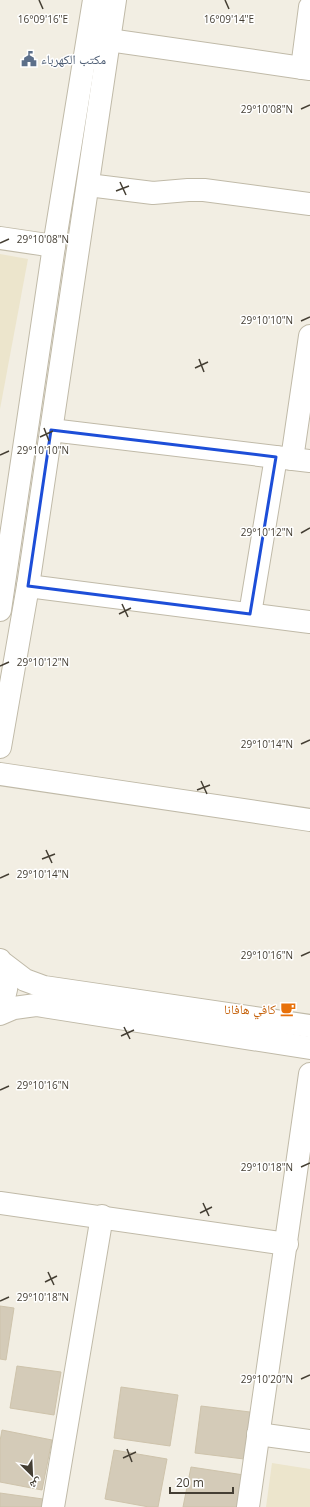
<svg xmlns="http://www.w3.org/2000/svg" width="310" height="1507" font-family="'Open Sans','Noto Naskh Arabic',sans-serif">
<rect width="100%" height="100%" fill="#f2eee3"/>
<g fill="#ece5cc">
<path d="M 0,254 L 28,259 L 0,409 Z"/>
<path d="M 272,1463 L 310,1469 L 310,1507 L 266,1507 Z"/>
</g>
<g fill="#d4cbb8" stroke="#cec3ab">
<path d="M 0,1306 L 14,1308 L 6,1360 L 0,1359 Z"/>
<path d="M 17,1366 L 61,1372 L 54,1415 L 10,1408 Z"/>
<path d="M 121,1387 L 178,1395 L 170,1446 L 114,1438 Z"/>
<path d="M 201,1406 L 250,1412 L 244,1459 L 195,1453 Z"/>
<path d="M 2,1430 L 52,1440 L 42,1490 L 0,1482 L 0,1441 Z"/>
<path d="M 114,1450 L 167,1459 L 158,1507 L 149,1507 L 105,1499 Z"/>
<path d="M 191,1467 L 244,1475 L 239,1507 L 183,1507 Z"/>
<path d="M 0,1493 L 43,1499 L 41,1507 L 0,1507 Z"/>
</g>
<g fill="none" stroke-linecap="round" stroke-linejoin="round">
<defs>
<g id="minor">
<path d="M 95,38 L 310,69"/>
<path d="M 302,68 L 310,7"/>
<path d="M 88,185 L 153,193 L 188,190 L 204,190 L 310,204"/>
<path d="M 0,238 L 54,246"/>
<path d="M 51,430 L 310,461"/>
<path d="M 292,459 L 310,336"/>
<path d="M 28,586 L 310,622"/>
<path d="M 0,610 L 54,246 L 94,0"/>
<path d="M 250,614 L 276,457"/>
<path d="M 0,747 L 28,586 L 115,0"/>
<path d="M 0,774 L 310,820"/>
<path d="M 0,960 C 11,973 7,993 0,1007"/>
<path d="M 4,964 L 25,980 L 44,987 L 310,1026"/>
<path d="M 0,1014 L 14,1008 L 36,1005 L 310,1048"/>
<path d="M 0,1203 L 287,1244"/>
<path d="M 258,1434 L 310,1441"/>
<path d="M 53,1507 L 102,1216"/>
<path d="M 248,1507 L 310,1074"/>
</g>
</defs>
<use href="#minor" stroke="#c0baa8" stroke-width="24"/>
<use href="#minor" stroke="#fff" stroke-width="22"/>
</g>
<path fill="none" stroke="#1d4ed8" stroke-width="3" stroke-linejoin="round" d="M 51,430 L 276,457 L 250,614 L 28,586 Z"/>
<path fill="none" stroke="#443e33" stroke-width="1.5" d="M 39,0 L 43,9M 225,0 L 229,9M 301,109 L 310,105M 120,182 L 126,195M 116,191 L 129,186M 0,243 L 9,239M 301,321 L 310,317M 199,359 L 204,372M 195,368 L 208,362M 44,428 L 49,441M 40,437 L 53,431M 0,455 L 9,451M 301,533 L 310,528M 122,604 L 128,617M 119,614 L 131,608M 0,666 L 9,662M 301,744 L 310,740M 201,781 L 207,794M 197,790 L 210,785M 46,850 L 52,863M 42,859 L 55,854M 0,878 L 9,874M 301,956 L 310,952M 124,1027 L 130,1039M 121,1036 L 134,1030M 0,1090 L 9,1086M 301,1167 L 310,1163M 203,1203 L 209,1216M 200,1213 L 212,1207M 48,1272 L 54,1285M 45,1282 L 57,1276M 0,1301 L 9,1297M 301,1379 L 310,1375M 127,1449 L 132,1462M 123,1458 L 136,1452"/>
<defs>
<symbol id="civic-bare" viewBox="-9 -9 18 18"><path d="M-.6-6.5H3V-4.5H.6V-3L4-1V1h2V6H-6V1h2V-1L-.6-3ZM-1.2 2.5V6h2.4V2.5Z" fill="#5c6f8a" stroke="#fff" stroke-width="2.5" paint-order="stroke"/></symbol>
<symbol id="cafe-bare" viewBox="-9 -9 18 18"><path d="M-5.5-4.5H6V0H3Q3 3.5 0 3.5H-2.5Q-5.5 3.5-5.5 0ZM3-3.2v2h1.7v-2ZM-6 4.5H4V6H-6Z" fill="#e8710a" stroke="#fff" stroke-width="2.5" paint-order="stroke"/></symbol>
</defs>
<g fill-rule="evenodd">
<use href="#civic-bare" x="18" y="48" width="22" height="22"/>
<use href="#cafe-bare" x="277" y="998" width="22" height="22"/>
</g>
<g text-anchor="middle" stroke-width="3" stroke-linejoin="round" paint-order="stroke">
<g font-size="13" fill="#4e5e75" stroke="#fff" text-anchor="start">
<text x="41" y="64">مكتب الكهرباء</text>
</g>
<g font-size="13" fill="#c56008" stroke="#fff" text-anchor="end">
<text x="276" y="1014">كافي هافانا</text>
</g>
</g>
<g font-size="10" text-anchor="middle" fill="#443e33" stroke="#fff" stroke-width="3" stroke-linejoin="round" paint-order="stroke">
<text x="43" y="23">16°09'16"E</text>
<text x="229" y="23">16°09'14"E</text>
<text x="267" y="113">29°10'08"N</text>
<text x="43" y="243">29°10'08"N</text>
<text x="267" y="324">29°10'10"N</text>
<text x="43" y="454">29°10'10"N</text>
<text x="267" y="536">29°10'12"N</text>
<text x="43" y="666">29°10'12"N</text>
<text x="267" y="748">29°10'14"N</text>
<text x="43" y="878">29°10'14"N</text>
<text x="267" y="959">29°10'16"N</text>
<text x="43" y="1089">29°10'16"N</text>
<text x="267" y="1171">29°10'18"N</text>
<text x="43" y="1301">29°10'18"N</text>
<text x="267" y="1383">29°10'20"N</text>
</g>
<g transform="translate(32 1475) rotate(156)" stroke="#ffffff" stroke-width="3" paint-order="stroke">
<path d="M0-3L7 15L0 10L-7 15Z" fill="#443e33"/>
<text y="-6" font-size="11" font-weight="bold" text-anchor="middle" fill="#443e33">ش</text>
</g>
<path d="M170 1487v6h63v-6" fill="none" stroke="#443e33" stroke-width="2"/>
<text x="176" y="1487" font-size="12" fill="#443e33" stroke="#ffffff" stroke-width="3" paint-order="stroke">20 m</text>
</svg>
